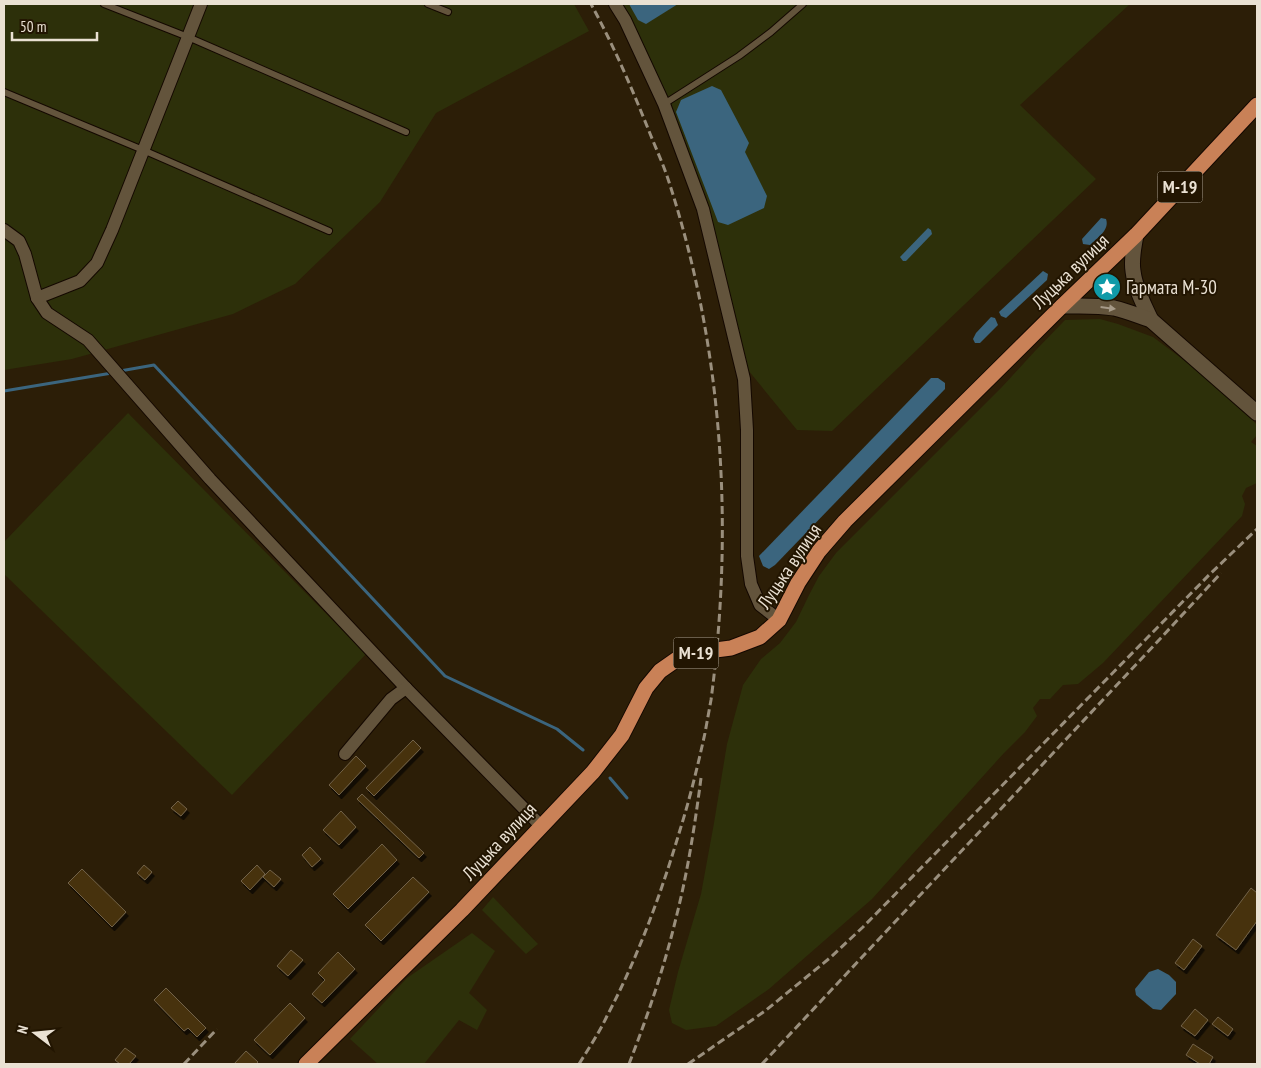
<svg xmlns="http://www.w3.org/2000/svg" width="1261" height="1068" font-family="'PT Sans Narrow',sans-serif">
<defs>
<filter id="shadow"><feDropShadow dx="2.5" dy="4" stdDeviation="0" flood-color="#0009"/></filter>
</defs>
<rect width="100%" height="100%" fill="#2c1e07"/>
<g fill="#2d300a">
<path d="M 4,4 L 574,4 L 589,31 L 436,113 L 380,202 L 295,284 L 233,314 L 72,359 L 4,370 Z"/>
<path d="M 618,4 L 1130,4 L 1020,105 L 1096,179 L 832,431 L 797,430 L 748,370 L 712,225 Z"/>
<path d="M 1100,319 L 1118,324 L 1153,337 L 1201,373 L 1243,410 L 1257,425 L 1257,435 L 1251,442 L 1257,446 L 1257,483 L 1246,488 L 1242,496 L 1245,504 L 1242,516 L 1103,663 L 1078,684 L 1063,685 L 1050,699 L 1040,699 L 1033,708 L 1037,716 L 1025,732 L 1004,753 L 872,899 L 769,989 L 716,1026 L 686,1030 L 672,1023 L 669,1010 L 678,972 L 701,894 L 714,823 L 727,744 L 743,685 L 761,659 L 780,643 L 796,622 L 809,595 L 819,576 L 836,553 L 1001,388 L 1035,351 L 1065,320 Z"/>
<path d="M 128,413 L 366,654 L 232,795 L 4,574 L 4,542 Z"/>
<path d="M 493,897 L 538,944 L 526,954 L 482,910 Z"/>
<path d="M 472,933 L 495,951 L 469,993 L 487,1010 L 477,1030 L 459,1020 L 424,1064 L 378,1064 L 350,1039 L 407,978 Z"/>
</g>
<g fill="#3b657e">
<path d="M 629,4 L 678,4 L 646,24 L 638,20 Z"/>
<path d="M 712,86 L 721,90 L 749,143 L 745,152 L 767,196 L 764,208 L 728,225 L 718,222 L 676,112 L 681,100 Z"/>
<path d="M 1101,218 L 1106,219 C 1110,230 1097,238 1090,245 L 1083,244 L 1082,239 Z"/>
<path d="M 928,228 L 931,230 L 932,234 L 906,261 L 903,261 L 900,257 Z"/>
<path d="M 1043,271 L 1048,274 L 1047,280 L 1006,318 L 1001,316 L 999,312 Z"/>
<path d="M 991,317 L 995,318 L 998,325 L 980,343 L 975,343 L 973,339 L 976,333 Z"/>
<path d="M 931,378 L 938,378 L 945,383 L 945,389 L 775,565 L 769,569 L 763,566 L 759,556 Z"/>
<path d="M 1158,969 L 1169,975 L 1176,982 L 1176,994 L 1161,1010 L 1153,1009 L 1136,995 L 1135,989 L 1149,972 Z"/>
</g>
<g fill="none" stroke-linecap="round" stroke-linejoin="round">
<g stroke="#3b657e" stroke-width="3">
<path d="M 120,371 L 154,365 L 445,676 L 557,729 L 583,750"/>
<path d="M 4,391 L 112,373"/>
<path d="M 610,778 L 627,798"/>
</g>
</g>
<g fill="#47320a" stroke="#726249" filter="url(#shadow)">
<path d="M 413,740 L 421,748 L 374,796 L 366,788 Z"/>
<path d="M 356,756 L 366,766 L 339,795 L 329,785 Z"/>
<path d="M 362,794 L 424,853 L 419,858 L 357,799 Z"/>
<path d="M 178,801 L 187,809 L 181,816 L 171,808 Z"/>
<path d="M 341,811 L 356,827 L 339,845 L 323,830 Z"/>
<path d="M 382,844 L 397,860 L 348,909 L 333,894 Z"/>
<path d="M 310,847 L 321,859 L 312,867 L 302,855 Z"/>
<path d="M 144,865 L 152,872 L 145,880 L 137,873 Z"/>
<path d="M 257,865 L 265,874 L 250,890 L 241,881 Z"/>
<path d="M 82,869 L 126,912 L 112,927 L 68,883 Z"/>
<path d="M 270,870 L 281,879 L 274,887 L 263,877 Z"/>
<path d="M 413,877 L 429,892 L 381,941 L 365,925 Z"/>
<path d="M 1251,888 L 1257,893 L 1257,921 L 1236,950 L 1216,935 Z"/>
<path d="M 1193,939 L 1202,946 L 1184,970 L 1175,963 Z"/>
<path d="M 291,950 L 303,960 L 288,976 L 277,966 Z"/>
<path d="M 338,952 L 355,969 L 322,1003 L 312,994 L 325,980 L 318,973 Z"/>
<path d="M 166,988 L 206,1028 L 197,1037 L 188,1028 L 184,1031 L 154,1000 Z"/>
<path d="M 290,1003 L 305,1018 L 270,1055 L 254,1040 Z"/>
<path d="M 1195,1009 L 1208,1020 L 1195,1036 L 1181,1026 Z"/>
<path d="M 1218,1017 L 1233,1029 L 1228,1036 L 1212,1024 Z"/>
<path d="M 1193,1044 L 1213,1057 L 1209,1064 L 1200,1064 L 1186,1055 Z"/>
<path d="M 125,1048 L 136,1056 L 129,1064 L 120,1064 L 115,1060 Z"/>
<path d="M 246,1051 L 258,1062 L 256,1064 L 234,1064 Z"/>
</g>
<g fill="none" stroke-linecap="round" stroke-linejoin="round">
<defs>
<g id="lane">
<path d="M 104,4 L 188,37 L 406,132"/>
<path d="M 428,4 L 448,12"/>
<path d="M 4,92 L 143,150 L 329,231"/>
<path d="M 664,104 L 739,56 L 771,32 L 803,4"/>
</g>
<g id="street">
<path d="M 615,4 L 625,20 L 664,104 L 703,209 L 744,379 L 747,430 L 747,556 L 751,584 L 760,605 L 779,620"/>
<path d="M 4,230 L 19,241 L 25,254 L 37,298 L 47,313 L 88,340 L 210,479 L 406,688 L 541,826"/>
<path d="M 37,298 L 80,281 L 97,263 L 112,230 L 201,4"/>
<path d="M 345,754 L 391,699 L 406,688"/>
</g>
<g id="secondary">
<path d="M 1136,235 C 1134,247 1131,259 1133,271 C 1135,288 1144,305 1151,320"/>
<path d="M 1062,306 C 1079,306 1097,305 1114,308 C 1127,311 1139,316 1151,320 L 1257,413"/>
</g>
<path id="highway" d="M 306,1064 L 462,910 L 593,772 L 622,735 L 646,688 L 660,671 L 680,657 L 700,652 L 731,648 L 760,637 L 779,620 L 798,583 L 819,551 L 845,521 L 1062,306 L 1136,235 L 1257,105"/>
</defs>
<use href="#lane" stroke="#140800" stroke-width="8"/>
<use href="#street" stroke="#140800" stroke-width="14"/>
<use href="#secondary" stroke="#140800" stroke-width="17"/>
<use href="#highway" stroke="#140800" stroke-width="17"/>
<use href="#lane" stroke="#63543c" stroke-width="6"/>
<use href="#street" stroke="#63543c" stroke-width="12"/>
<use href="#secondary" stroke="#63543c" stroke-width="15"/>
<use href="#highway" stroke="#c98157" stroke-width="15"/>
<g stroke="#9a8f7d" stroke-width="3" stroke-dasharray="8 4" stroke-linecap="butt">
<path d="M 184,1064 L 217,1029"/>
<path d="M 579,1064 C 589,1048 599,1033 607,1016 C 638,957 661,894 680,830 C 690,798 698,765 705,733 C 707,722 709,711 711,700 C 734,526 723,349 669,182 C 664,166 657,151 651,136 C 633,91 614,46 591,4"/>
<path d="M 629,1064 C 648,1015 665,965 677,914 C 688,870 695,824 701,778"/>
<path d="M 688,1064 L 765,1011 L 831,957 L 863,927 L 1209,575 L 1257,529"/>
<path d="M 762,1064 L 1159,640 L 1221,573"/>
</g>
</g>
<defs><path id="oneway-solid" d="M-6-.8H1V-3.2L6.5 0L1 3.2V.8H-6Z" transform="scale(1.25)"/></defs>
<use fill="#a69a88" href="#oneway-solid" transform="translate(1108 308) rotate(7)"/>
<defs>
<symbol id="sight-disc" viewBox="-11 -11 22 22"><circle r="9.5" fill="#0f9aa8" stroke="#221501"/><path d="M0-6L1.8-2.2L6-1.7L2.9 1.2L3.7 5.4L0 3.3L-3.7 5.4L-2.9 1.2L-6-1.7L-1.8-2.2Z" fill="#fff"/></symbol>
</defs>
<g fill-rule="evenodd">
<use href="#sight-disc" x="1091" y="271" width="32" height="32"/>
</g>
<g text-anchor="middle" stroke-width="4" stroke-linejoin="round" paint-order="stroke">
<g fill="#221501" stroke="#aea494" stroke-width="1">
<rect x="1157.5" y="171.5" width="45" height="31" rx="4"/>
<rect x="673.5" y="637.5" width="45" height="31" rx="4"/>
</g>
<g font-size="18" font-weight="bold" fill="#eae1d3">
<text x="1180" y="193">М-19</text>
<text x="696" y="659">М-19</text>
</g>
<g font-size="19" fill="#eae1d3" stroke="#221501">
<text transform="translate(1070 271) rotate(-44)" y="7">Луцька вулиця</text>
<text transform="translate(789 566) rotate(-56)" y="7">Луцька вулиця</text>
<text transform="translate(499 841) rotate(-47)" y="7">Луцька вулиця</text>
</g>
<g font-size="19" fill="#eae1d3" stroke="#221501" text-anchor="start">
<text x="1126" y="294">Гармата М-30</text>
</g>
</g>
<rect width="1261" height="1068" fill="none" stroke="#eae1d3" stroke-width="10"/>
<g transform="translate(35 1033) rotate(286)" stroke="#221501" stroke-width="4" paint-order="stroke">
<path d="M0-4L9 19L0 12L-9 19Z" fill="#eae1d3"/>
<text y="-8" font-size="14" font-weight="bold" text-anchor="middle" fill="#eae1d3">N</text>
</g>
<path d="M12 32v8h85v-8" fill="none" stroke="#eae1d3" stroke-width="2.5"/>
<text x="20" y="32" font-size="15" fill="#eae1d3" stroke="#221501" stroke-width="4" paint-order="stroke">50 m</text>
</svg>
